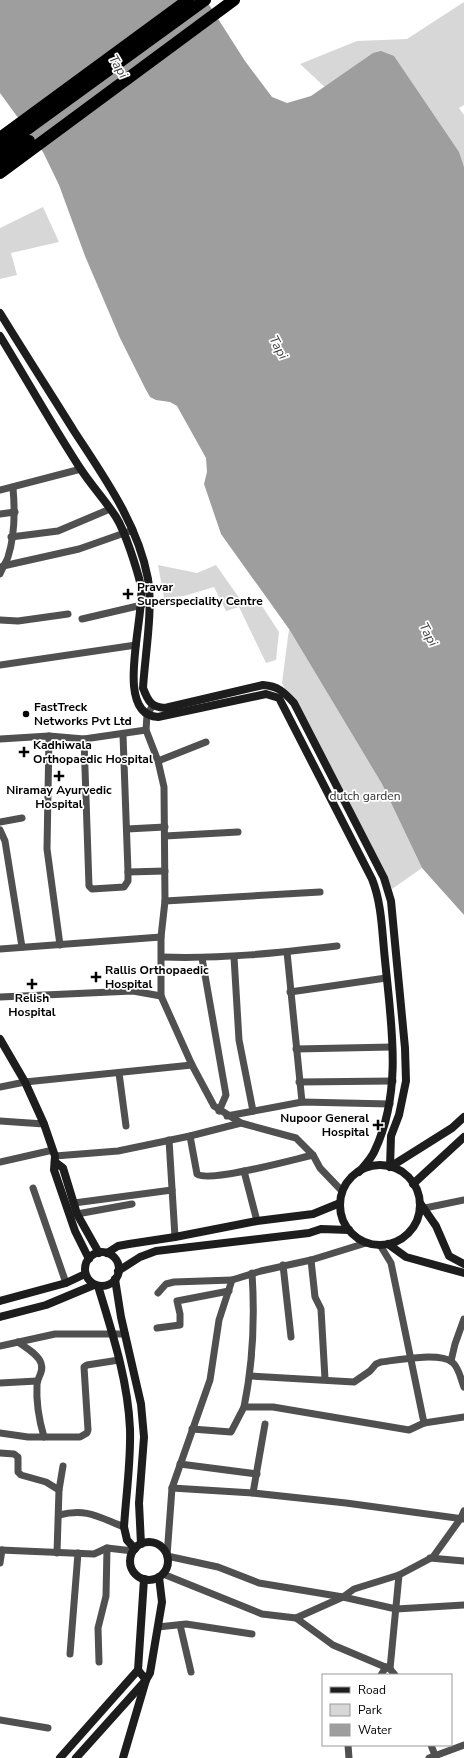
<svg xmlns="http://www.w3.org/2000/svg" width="464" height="1758" font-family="'Nunito Sans',sans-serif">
<rect width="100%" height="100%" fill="#fff"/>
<g fill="#d7d7d7">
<path d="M 464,2 L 464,105 L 459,108 L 464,115 L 464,194 L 355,115 L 300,64 L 357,41 L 407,39 Z"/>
<path d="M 43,207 L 59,242 L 11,253 L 17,275 L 0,279 L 0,228 Z"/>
<path d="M 158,565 L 197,573 L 216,565 L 242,602 L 260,603 L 279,632 L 276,660 L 266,663 L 239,607 L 226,611 L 214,587 L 184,596 L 164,598 Z"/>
<path d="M 289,629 L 382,784 L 422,868 L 392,889 L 282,683 Z"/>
</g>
<path fill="#9e9e9e" d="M 0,0 L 206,0 L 245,61 L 272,97 L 287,103 L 311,96 L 373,53 L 381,51 L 394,56 L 459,152 L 464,167 L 464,915 L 422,868 L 382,784 L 289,629 L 221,534 L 204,484 L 207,472 L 206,458 L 177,406 L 170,402 L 156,400 L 150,397 L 145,388 L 120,338 L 85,256 L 59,185 L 43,152 L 0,93 Z"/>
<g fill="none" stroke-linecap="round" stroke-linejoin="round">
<g stroke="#505050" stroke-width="7">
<path d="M 0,490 L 81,469"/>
<path d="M 0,514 L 15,512"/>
<path d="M 11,537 L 58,531 L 110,509"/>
<path d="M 3,566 L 79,549 L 133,530"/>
<path d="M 0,574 C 2,568 6,563 8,557 C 15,535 15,510 13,488"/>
<path d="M 82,619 L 142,605"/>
<path d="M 0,620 L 18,621 L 68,614"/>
<path d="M 0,665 L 136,645"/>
<path d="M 153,705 L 147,715 L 146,730 L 158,761 L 164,787 L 165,901 L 161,937 L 161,996 L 192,1065 L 214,1106 L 241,1123 L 296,1138 L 313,1155 L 320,1168 L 342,1191"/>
<path d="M 49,736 L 47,849 L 60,945"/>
<path d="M 0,739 L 49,736 L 84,739 L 146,730"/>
<path d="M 84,739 L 89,886 L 92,889 L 124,887 L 128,881 L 128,872 L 123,735"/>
<path d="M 158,761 L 206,742"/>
<path d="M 0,822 L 22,818"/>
<path d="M 127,829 L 165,827"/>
<path d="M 0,830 L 5,841 L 22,947"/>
<path d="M 165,836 L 238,832"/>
<path d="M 128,872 L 165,871"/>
<path d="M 165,901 L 320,892"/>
<path d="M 0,949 L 161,937"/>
<path d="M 287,952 L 302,1102"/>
<path d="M 162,957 C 223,959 277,953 337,946"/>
<path d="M 234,957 L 239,1040 L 253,1111"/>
<path d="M 202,958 L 226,1095 L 219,1111"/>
<path d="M 290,992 L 386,978"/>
<path d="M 0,997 L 133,991 L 161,996"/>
<path d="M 296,1049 L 392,1047"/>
<path d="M 119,1073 L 126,1126"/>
<path d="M 299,1082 L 393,1081"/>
<path d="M 0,1087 L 25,1082 L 192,1065"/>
<path d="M 227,1116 L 302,1102 L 390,1104"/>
<path d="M 0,1121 L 44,1124"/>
<path d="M 190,1136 L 197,1174 C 209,1183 295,1159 313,1155"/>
<path d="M 169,1140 L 175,1237"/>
<path d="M 55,1156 L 118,1151 L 190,1136 L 241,1123"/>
<path d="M 0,1162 L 53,1150"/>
<path d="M 244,1171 L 257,1221"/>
<path d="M 33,1188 L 66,1283"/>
<path d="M 74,1203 L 172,1190"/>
<path d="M 425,1208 L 464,1200"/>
<path d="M 77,1214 L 132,1204"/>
<path d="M 366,1243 L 311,1260 L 261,1271 L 232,1280 L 219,1320 L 210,1380 L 172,1488 L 167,1556 L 218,1567 L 259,1583 L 343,1597 L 396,1609 L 464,1605"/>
<path d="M 380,1245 L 391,1263 L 424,1423"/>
<path d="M 311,1260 L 315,1297 L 321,1309 L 325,1379"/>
<path d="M 283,1265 L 291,1337"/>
<path d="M 158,1293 L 166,1284 L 174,1282 L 232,1280"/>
<path d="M 157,1328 L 180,1325 L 180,1314 L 177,1301 L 229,1291"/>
<path d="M 18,1342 C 26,1348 38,1354 41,1363 C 44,1372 38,1376 37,1384 C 36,1402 39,1420 44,1437"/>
<path d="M 0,1346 L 55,1334 L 125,1334"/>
<path d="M 451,1361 L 455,1344 L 464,1319"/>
<path d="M 250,1376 L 354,1382 L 370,1371 L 376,1364 L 381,1362 C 397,1360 439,1352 452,1362 C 459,1367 461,1380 464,1387"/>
<path d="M 0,1383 L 37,1381"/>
<path d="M 244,1407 C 253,1363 255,1318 252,1273"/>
<path d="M 192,1429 L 231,1432 L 244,1407 L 273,1407 L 409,1430 L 424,1423 L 464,1417"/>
<path d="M 0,1433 L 28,1437 L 80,1437 L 87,1433 L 88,1430 L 84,1367 L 87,1365 L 119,1360"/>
<path d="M 0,1453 L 14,1454 L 18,1457 L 18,1472 L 21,1475 L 46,1482 L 59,1490 L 57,1553"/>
<path d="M 180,1464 L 257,1474"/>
<path d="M 172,1488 L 253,1493 L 346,1503 L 464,1519"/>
<path d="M 59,1490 L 63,1466"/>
<path d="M 253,1493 L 265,1424"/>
<path d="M 59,1515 C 87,1508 98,1517 124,1527"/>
<path d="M 0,1550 L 94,1554 L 107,1548 L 133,1551"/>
<path d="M 430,1558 L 464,1561"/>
<path d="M 0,1563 L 2,1550"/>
<path d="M 163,1574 L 262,1614 L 296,1618 L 343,1597 L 354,1589 L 399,1575 L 433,1557 L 461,1518 L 464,1511"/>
<path d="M 296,1618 L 333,1645 L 390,1669"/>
<path d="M 180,1625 L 191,1672"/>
<path d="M 158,1627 L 186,1624 L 252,1634"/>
<path d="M 70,1654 L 78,1553"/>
<path d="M 99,1662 L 98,1628 L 106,1596 L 107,1548"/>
<path d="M 381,1675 L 386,1667"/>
<path d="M 395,1675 L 390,1669 L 399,1575"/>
<path d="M 0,1720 L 48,1728"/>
<path d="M 348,1745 L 349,1758"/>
<path d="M 431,1745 L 436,1758"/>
<path d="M 429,1758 L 464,1745"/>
</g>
<g stroke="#1d1d1d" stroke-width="8">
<path d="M 0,313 C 24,352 49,391 74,431 C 104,477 138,524 148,579 C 153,611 145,655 143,688 C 148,701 151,707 165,708 L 263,685 C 278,686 284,692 294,703 L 384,878 L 391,901 L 405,1048 L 406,1081 L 399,1115 L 391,1136 L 390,1167"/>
<path d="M 0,336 C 27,380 52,425 80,468 C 91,485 105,500 116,517 C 125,531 137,569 141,586 C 146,614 112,715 158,717 L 266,694 L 279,698 L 372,879 C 382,904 382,933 385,960 C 391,1023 403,1090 375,1150 C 372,1158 365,1165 359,1172"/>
<path d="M 0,1039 L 25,1082 L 44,1124 L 55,1156 L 54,1170 L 75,1231 L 89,1259"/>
<path d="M 55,1162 L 63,1168 L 77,1214 L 99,1253"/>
<circle cx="380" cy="1205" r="40"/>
<path d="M 390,1167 L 452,1128 L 464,1117"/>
<path d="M 413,1184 L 464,1137"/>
<path d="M 420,1203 L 436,1226 L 449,1256 L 464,1264"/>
<path d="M 388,1244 L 406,1257 L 464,1273"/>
<circle cx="102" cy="1269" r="17"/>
<path d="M 107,1253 L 118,1246 L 129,1244 L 175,1237 L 257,1221 L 313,1214 L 340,1203"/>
<path d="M 118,1271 L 140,1257 L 156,1251 L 309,1233 L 321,1229 L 349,1230"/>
<path d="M 115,1279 L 121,1317 L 141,1404 L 144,1437 L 139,1503 L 141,1544"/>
<path d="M 98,1286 C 112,1332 128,1380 130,1429 C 131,1462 126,1495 124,1527 L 127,1540 L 135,1549"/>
<path d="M 0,1301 L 66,1283 L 85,1274"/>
<path d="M 0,1317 L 46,1305 L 94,1285"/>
<circle cx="149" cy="1561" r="19"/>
<path d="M 60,1758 L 138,1670 L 144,1579"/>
<path d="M 76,1758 L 146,1680 L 150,1673 L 162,1602 L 159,1577"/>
<path d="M 123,1758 L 146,1680 L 138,1670"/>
</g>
<g stroke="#000" stroke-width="12">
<path d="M 0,138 L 188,0"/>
<path d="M 0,149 L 205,0"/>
<path d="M 0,162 L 29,141"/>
<path d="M 0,173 L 234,0"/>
</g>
</g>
<g fill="#000" stroke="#fff" stroke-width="1.5">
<path d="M126 588h4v4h4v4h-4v4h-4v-4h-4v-4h4z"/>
<circle cx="26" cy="714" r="4"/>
<path d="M22 746h4v4h4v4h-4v4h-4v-4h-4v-4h4z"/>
<path d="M57 770h4v4h4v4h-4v4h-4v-4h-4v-4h4z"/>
<path d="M94 971h4v4h4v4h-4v4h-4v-4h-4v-4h4z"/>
<path d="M30 978h4v4h4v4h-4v4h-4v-4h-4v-4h4z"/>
<path d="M376 1119h4v4h4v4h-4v4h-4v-4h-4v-4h4z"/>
</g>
<g text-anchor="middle" stroke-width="3.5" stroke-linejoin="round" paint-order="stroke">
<g font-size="12" font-weight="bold" fill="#000" stroke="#fff" text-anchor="start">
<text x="137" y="591">Pravar<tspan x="137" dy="14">Superspeciality Centre</tspan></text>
<text x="34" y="711">FastTreck<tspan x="34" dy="14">Networks Pvt Ltd</tspan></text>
<text x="33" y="749">Kadhiwala<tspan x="33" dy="14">Orthopaedic Hospital</tspan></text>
<text x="59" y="794" text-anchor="middle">Niramay Ayurvedic<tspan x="59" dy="14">Hospital</tspan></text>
<text x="105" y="974">Rallis Orthopaedic<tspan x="105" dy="14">Hospital</tspan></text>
<text x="32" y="1002" text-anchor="middle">Relish<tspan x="32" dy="14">Hospital</tspan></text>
<text x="369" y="1122" text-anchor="end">Nupoor General<tspan x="369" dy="14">Hospital</tspan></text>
</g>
<g font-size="12" fill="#2e2e2e" stroke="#fff">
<text x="365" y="800">dutch garden</text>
</g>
<g font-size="13" font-style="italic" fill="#3f3f3f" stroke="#fff">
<text transform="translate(119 66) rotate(60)" y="5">Tapi</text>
<text transform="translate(279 347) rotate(62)" y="5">Tapi</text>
<text transform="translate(429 634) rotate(62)" y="5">Tapi</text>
</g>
</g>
<rect x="322" y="1674" width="130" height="72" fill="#ffffff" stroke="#999999"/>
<rect x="330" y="1687" width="20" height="6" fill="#1d1d1d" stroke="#999999"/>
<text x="358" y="1694" font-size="12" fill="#000000">Road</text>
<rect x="330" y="1704" width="20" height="12" fill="#d7d7d7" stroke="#999999"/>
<text x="358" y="1714" font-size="12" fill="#000000">Park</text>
<rect x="330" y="1724" width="20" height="12" fill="#9e9e9e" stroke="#999999"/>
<text x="358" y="1734" font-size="12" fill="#000000">Water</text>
</svg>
